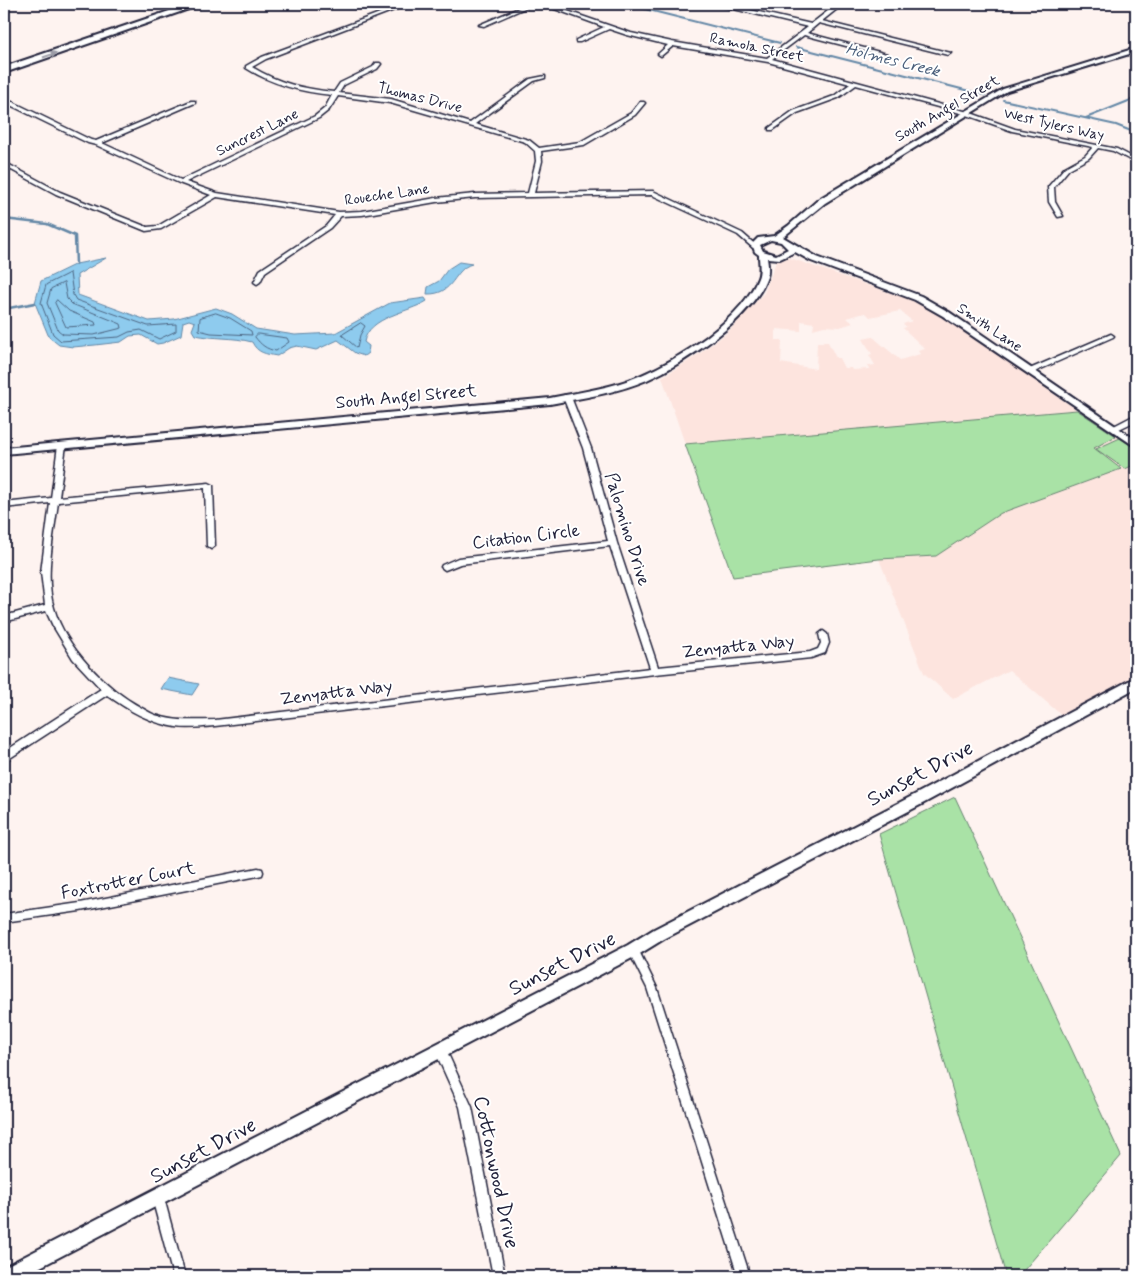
<svg xmlns="http://www.w3.org/2000/svg" width="1140" height="1280" font-family="Mynerve,sans-serif">
<rect width="100%" height="100%" fill="#fef3f0"/>
<filter id="ink" filterUnits="userSpaceOnUse"><feTurbulence type="fractalNoise" baseFrequency=".02" numOctaves="2"/><feDisplacementMap in="SourceGraphic" scale="10" xChannelSelector="R" yChannelSelector="G"/><feConvolveMatrix kernelMatrix="1 2 1 2 8 2 1 2 1" color-interpolation-filters="sRGB"/></filter>
<g filter="url(#ink)">
<g fill="#fde4de" fill-rule="evenodd">
<path d="M 790,258 L 914,301 L 939,313 L 1077,410 L 685,444 L 662,377 L 695,357 L 727,333 L 764,293 L 776,262 L 781,259 ZM 900,311 L 912,321 L 903,324 L 907,327 L 903,328 L 925,349 L 918,351 L 920,354 L 900,360 L 873,337 L 863,339 L 872,354 L 869,355 L 875,365 L 868,366 L 869,369 L 852,370 L 851,368 L 844,368 L 839,358 L 836,358 L 828,342 L 817,342 L 816,369 L 781,363 L 782,340 L 776,340 L 776,329 L 801,331 L 801,321 L 814,323 L 813,329 L 824,326 L 840,327 L 853,323 L 847,318 L 861,314 L 866,313 L 870,317 Z"/>
<path d="M 1116,436 L 1136,450 L 1136,680 L 1066,719 L 1009,670 L 953,699 L 924,673 L 879,559 L 936,556 L 1001,513 L 1121,469 L 1093,448 Z"/>
</g>
<g fill="#a9e2a6" stroke="#668270">
<path d="M 1077,410 L 1116,436 L 1094,448 L 1121,469 L 1001,513 L 936,556 L 879,559 L 733,577 L 685,444 Z"/>
<path d="M 1120,438 L 1136,449 L 1136,464 L 1125,469 L 1096,449 Z"/>
<path d="M 955,797 L 1121,1156 L 1019,1276 L 1006,1276 L 879,834 Z"/>
</g>
<g fill="#8ecbee" stroke="#6387a6">
<path d="M 106,258 L 77,275 L 78,295 L 149,321 L 174,319 L 216,308 L 232,314 L 256,329 L 295,335 L 335,333 L 390,303 L 425,298 L 427,301 C 408,313 369,316 364,342 L 369,346 L 368,353 L 364,356 L 355,353 L 338,340 L 316,350 L 297,346 L 289,348 L 277,356 C 266,354 257,353 252,342 C 233,337 215,339 195,335 L 192,330 L 195,322 L 189,320 L 183,322 L 181,335 L 163,343 L 157,344 L 141,335 L 130,336 L 121,342 L 95,345 L 73,347 L 59,345 L 49,337 L 35,303 L 41,281 L 76,264 Z"/>
<path d="M 459,262 L 472,264 C 453,269 455,295 427,294 L 428,287 L 439,281 L 448,269 Z"/>
<path d="M 168,678 L 199,684 L 192,695 L 161,689 Z"/>
</g>
<g fill="none" stroke-linecap="round" stroke-linejoin="round">
<g stroke="#4d6683" stroke-width="1">
<path d="M 70,273 L 73,295 L 76,300 L 148,326 L 176,324 L 176,331 L 159,339 L 141,330 L 129,332 L 119,337 L 61,341 L 53,334 L 41,303 L 46,285 Z"/>
<path d="M 64,283 L 67,299 L 72,304 L 121,324 L 122,328 L 94,335 L 63,334 L 58,330 L 47,303 L 51,289 Z"/>
<path d="M 57,300 L 69,311 L 95,322 L 96,325 L 66,327 L 55,303 Z"/>
<path d="M 216,313 L 230,318 L 251,331 L 252,335 L 211,333 L 199,330 L 200,318 Z"/>
<path d="M 361,323 L 365,326 L 360,335 L 357,348 L 342,335 Z"/>
<path d="M 258,334 L 287,338 L 289,342 L 276,351 C 266,349 261,345 255,337 Z"/>
</g>
<g stroke="#6387a6" stroke-width="2">
<path d="M 625,4 L 780,43"/>
<path d="M 796,47 L 985,95"/>
<path d="M 1003,100 L 1116,125 L 1136,133"/>
<path d="M 1086,118 L 1136,98"/>
</g>
<g stroke="#6387a6" stroke-width="2.5">
<path d="M 4,219 L 47,224 L 75,236 L 76,264"/>
<path d="M 4,309 L 35,303"/>
</g>
<defs>
<g id="minor">
<path d="M 404,4 L 410,4 L 266,59 L 252,67 C 278,83 304,89 334,92 L 340,83 L 373,67 L 376,63 L 380,63 L 381,64 L 377,69 L 344,85 L 339,93 L 391,99 L 470,123 L 530,79 L 545,76 L 545,78 L 534,81 L 475,124 L 529,140 L 539,148 L 580,142 L 631,113 L 640,102 L 644,102 L 645,103 L 635,115 L 584,145 L 541,151 L 542,161 L 534,193 L 653,191 L 742,233 L 758,247 L 753,248 L 738,235 L 652,195 L 475,198 L 436,202 L 362,215 L 341,216 L 330,228 L 265,272 L 260,282 L 257,284 L 254,282 L 260,270 L 326,226 L 335,215 L 217,197 L 161,229 L 146,231 L 56,194 L 4,166 L 4,162 L 6,163 L 60,192 L 147,227 L 158,226 L 211,195 L 179,183 L 96,145 L 88,143 L 10,105 L 4,106 L 4,102 L 13,102 L 91,140 L 96,141 L 191,101 L 195,101 L 195,103 L 102,143 L 181,180 L 315,116 L 325,108 L 332,95 C 301,92 273,85 246,68 L 246,66 L 262,57 ZM 338,96 L 390,103 L 525,142 L 535,151 L 536,161 L 528,193 L 475,194 L 436,198 L 362,211 L 339,212 L 217,193 L 186,182 L 319,118 L 329,110 Z"/>
<path d="M 528,4 L 534,4 L 484,26 L 479,25 Z"/>
<path d="M 541,4 L 547,4 L 631,33 L 672,42 L 767,58 L 808,27 L 717,5 L 717,4 L 724,4 L 811,24 L 833,7 L 837,7 L 837,9 L 822,21 L 951,53 L 948,55 L 819,23 L 807,33 L 887,54 L 884,56 L 804,35 L 772,59 L 968,112 L 1015,129 L 1117,149 L 1136,159 L 1136,163 L 1113,151 L 1098,148 L 1089,158 L 1069,169 L 1054,187 L 1055,202 L 1063,216 L 1058,217 L 1049,202 L 1048,187 L 1065,167 L 1085,156 L 1093,147 L 1012,131 L 964,114 L 856,85 L 838,98 L 797,113 L 773,130 L 769,130 L 769,128 L 793,111 L 834,96 L 850,84 L 768,62 L 673,46 L 661,56 L 658,54 L 668,45 L 627,35 L 609,29 L 580,42 L 576,42 L 576,40 L 604,27 Z"/>
<path d="M 1111,334 L 1114,336 L 1113,337 L 1032,373 L 1029,373 L 1025,371 Z"/>
<path d="M 564,395 L 567,395 L 571,397 L 591,448 L 617,543 L 658,667 L 810,652 L 818,649 L 821,643 L 819,634 L 823,631 L 827,634 L 829,643 L 825,653 L 811,658 L 655,674 L 215,726 C 202,727 189,729 176,727 C 150,723 128,710 107,695 L 7,760 L 4,761 L 4,752 L 101,689 L 73,659 L 53,626 L 46,611 L 4,622 L 4,616 L 45,605 L 41,572 L 50,503 L 4,508 L 4,503 L 51,498 L 58,445 L 62,443 L 66,445 L 59,497 L 209,483 L 213,485 L 215,546 L 211,549 L 207,546 L 205,488 L 58,502 C 54,535 44,576 54,608 C 65,647 106,689 142,708 C 147,711 153,715 159,716 C 177,722 196,720 215,720 L 650,668 L 610,546 L 460,564 L 445,570 L 441,567 L 442,565 L 458,558 L 608,541 L 583,448 L 563,397 Z"/>
<path d="M 1133,416 L 1136,416 L 1136,421 L 1117,430 L 1111,430 L 1110,428 Z"/>
<path d="M 258,868 L 262,869 L 263,872 L 262,875 L 258,876 L 80,911 L 4,922 L 4,914 L 80,903 Z"/>
<path d="M 633,945 L 637,947 L 657,988 L 750,1276 L 738,1276 L 647,988 L 628,950 L 629,947 Z"/>
<path d="M 440,1044 L 444,1045 L 472,1107 L 505,1276 L 493,1276 L 460,1107 L 434,1049 L 436,1045 Z"/>
<path d="M 158,1192 L 162,1194 L 164,1198 L 185,1276 L 173,1276 L 152,1198 L 154,1194 Z"/>
</g>
<path id="tertiary" d="M 1136,48 L 1136,52 L 1007,91 L 825,203 L 783,237 L 817,257 L 921,296 L 949,312 L 1136,440 L 1136,447 L 943,316 L 915,300 L 811,261 L 795,252 L 780,259 L 767,258 C 768,264 769,271 767,277 C 753,318 685,363 647,380 C 616,393 582,398 550,404 L 4,454 L 4,448 L 550,398 C 580,392 611,388 639,376 C 679,360 742,319 758,278 C 761,271 759,263 759,255 L 755,252 L 752,244 L 758,238 L 774,236 L 788,226 L 819,199 L 1003,89 ZM 771,240 L 781,242 L 788,249 L 776,255 L 763,251 L 760,245 Z"/>
<path id="secondary" d="M 1136,677 L 1136,688 L 926,802 L 664,939 L 638,955 L 23,1276 L 4,1276 L 4,1267 L 628,945 L 654,929 L 916,794 Z"/>
<path id="motorway" d="M 190,4 L 203,4 L 4,73 L 4,67 Z"/>
</defs>
<use href="#minor" stroke="#22223b" stroke-width="3"/>
<use href="#tertiary" stroke="#22223b" stroke-width="4"/>
<use href="#secondary" stroke="#22223b" stroke-width="4"/>
<use href="#motorway" stroke="#22223b" stroke-width="4"/>
<use href="#minor" fill="#fff" fill-rule="evenodd"/>
<use href="#tertiary" fill="#fff" fill-rule="evenodd"/>
<use href="#secondary" fill="#fff" fill-rule="evenodd"/>
<use href="#motorway" fill="#fff" fill-rule="evenodd"/>
</g>
<defs><path id="oneway-solid" d="M-6-.8H1V-3.2L6.5 0L1 3.2V.8H-6Z" transform="scale(1.25)"/></defs>
<use fill="#9c9ca7" href="#oneway-solid" transform="translate(50 55) rotate(-19)"/>
</g>
<g text-anchor="middle" stroke-width="4" stroke-linejoin="round" paint-order="stroke">
<g font-size="15" fill="#22223b" stroke="#fff">
<text transform="translate(757 47) rotate(12)" y="5">Ramola Street</text>
<text transform="translate(420 97) rotate(14)" y="5">Thomas Drive</text>
<text transform="translate(947 108) rotate(-30)" y="5">South Angel Street</text>
<text transform="translate(1054 124) rotate(13)" y="5">West Tylers Way</text>
<text transform="translate(257 132) rotate(-26)" y="5">Suncrest Lane</text>
<text transform="translate(387 194) rotate(-8)" y="5">Roueche Lane</text>
<text transform="translate(990 327) rotate(34)" y="5">Smith Lane</text>
</g>
<g font-size="16" font-style="italic" fill="#485d7a" stroke="#fff">
<text transform="translate(893 59) rotate(14)" y="6">Holmes Creek</text>
</g>
<g font-size="18" fill="#22223b" stroke="#fff">
<text transform="translate(406 396) rotate(-5)" y="6">South Angel Street</text>
<text transform="translate(628 529) rotate(73)" y="6">Palomino Drive</text>
<text transform="translate(526 536) rotate(-7)" y="6">Citation Circle</text>
<text transform="translate(738 646) rotate(-6)" y="6">Zenyatta Way</text>
<text transform="translate(336 692) rotate(-7)" y="6">Zenyatta Way</text>
<text transform="translate(128 880) rotate(-11)" y="6">Foxtrotter Court</text>
</g>
<g font-size="21" fill="#22223b" stroke="#fff">
<text transform="translate(920 773) rotate(-28)" y="7">Sunset Drive</text>
<text transform="translate(562 963) rotate(-27)" y="7">Sunset Drive</text>
<text transform="translate(203 1150) rotate(-28)" y="7">Sunset Drive</text>
<text transform="translate(497 1172) rotate(78)" y="7">Cottonwood Drive</text>
</g>
</g>
<rect width="1140" height="1280" fill="none" stroke="#fff" stroke-width="20"/>
<rect x="10" y="10" width="1120" height="1260" fill="none" stroke="#22223b" stroke-width="2" filter="url(#ink)"/>
</svg>
